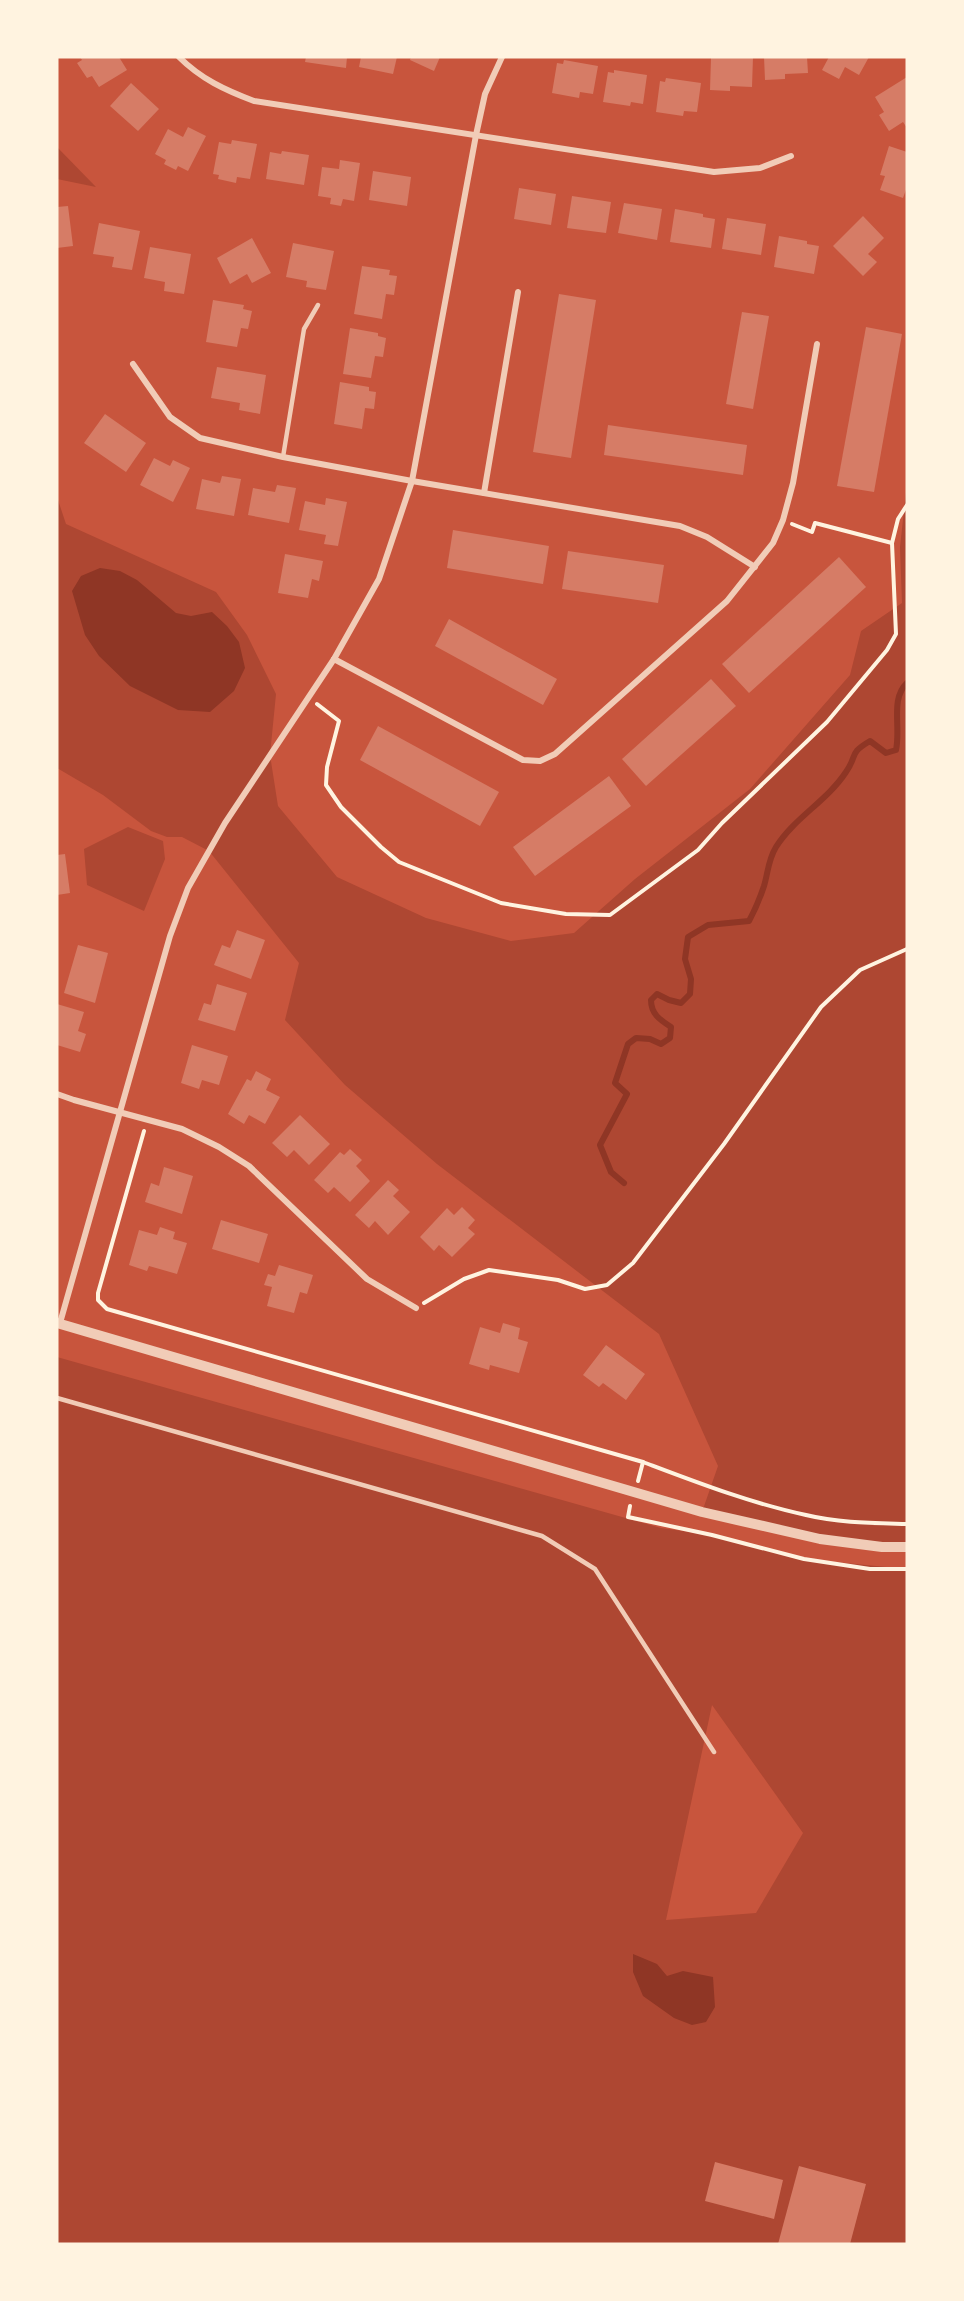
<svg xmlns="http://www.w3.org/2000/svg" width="964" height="2301" font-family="Figtree,sans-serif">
<rect width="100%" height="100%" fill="#c8553d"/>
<g fill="#ae4732" fill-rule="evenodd">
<path d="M 57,147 L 96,187 L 57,179 Z"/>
<path d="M 907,483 L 907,1547 L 882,1547 L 702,1512 L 718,1466 L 659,1334 L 437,1164 L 345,1085 L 285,1020 L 299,963 L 209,851 L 182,837 L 167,837 L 151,831 L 103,795 L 57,768 L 57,497 L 66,524 L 216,592 L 247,635 L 276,694 L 270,755 L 278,806 L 337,877 L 426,918 L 511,941 L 574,933 L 635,879 L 750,789 L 850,675 L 861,631 L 902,603 L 900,547 Z"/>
<path d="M 128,827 L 163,841 L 165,859 L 144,911 L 87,885 L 84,849 Z"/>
<path d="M 57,1357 L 661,1528 L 712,1535 L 804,1559 L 907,1569 L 907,2244 L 57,2244 ZM 712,1705 L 803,1833 L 756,1913 L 666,1920 Z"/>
</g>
<g fill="#8f3625">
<path d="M 100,568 L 120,571 L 137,580 L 176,613 L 191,616 L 212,612 L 227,626 L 239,642 L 245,668 L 234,691 L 210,712 L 178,710 L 130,686 L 99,656 L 85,635 L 72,591 L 81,576 Z"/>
<path d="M 633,1954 L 657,1964 L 667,1976 L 683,1971 L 713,1977 L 715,2007 L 706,2022 L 692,2025 L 674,2018 L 643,1996 L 633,1972 Z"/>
</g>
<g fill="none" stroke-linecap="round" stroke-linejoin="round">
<path stroke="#8f3625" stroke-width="6" d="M 624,1183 L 611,1172 L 600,1145 L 627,1094 L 615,1083 L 628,1044 L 636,1038 L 650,1039 L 661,1044 L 670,1038 L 671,1027 C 660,1020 651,1014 651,1000 L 657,994 L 669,1000 L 681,1003 L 690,994 L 691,979 L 685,959 L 688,937 L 708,925 L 749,921 C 755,910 760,898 764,886 C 768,873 768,860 776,847 C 794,818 827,801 846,772 C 858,755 848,754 870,741 L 886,753 L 896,750 C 901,727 890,699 907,683"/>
</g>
<g fill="#d67c66">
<path d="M 80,57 L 119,57 L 127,70 L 99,87 L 92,76 L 87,78 L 77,63 L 82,60 Z"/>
<path d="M 306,57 L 347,57 L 346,68 L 305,62 Z"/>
<path d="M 361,57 L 397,57 L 393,74 L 359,67 Z"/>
<path d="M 411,57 L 440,57 L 434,71 L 410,60 Z"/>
<path d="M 719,57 L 753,57 L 752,87 L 730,86 L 730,91 L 710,90 L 711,58 Z"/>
<path d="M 764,57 L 807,57 L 808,73 L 785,74 L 785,79 L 765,80 Z"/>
<path d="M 829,57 L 869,57 L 859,75 L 845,67 L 839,79 L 822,70 Z"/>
<path d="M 564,60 L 598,66 L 593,94 L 580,92 L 579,98 L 552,93 L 557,63 L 563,64 Z"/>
<path d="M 614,70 L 647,75 L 643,104 L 631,102 L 630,106 L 603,102 L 608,72 L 614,73 Z"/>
<path d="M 907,77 L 907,128 L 903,122 L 889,131 L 879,115 L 884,112 L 875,97 Z"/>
<path d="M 666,78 L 701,83 L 697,112 L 684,111 L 683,116 L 656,112 L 660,81 L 665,82 Z"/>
<path d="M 131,83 L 159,109 L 138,131 L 110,106 Z"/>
<path d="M 188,127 L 206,136 L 188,171 L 178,166 L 176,170 L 164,164 L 166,160 L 155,154 L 168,129 L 183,137 Z"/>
<path d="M 232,140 L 257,144 L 250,179 L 237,177 L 236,183 L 218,179 L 219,175 L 213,174 L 219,142 L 231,144 Z"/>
<path d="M 889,146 L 907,152 L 907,187 L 903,198 L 880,190 L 885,176 L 880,175 Z"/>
<path d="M 282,151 L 309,155 L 304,185 L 266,179 L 270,152 L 281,154 Z"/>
<path d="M 340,160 L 360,163 L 354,201 L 343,199 L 341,206 L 330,204 L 331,198 L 318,196 L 322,167 L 339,169 Z"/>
<path d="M 373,171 L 411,177 L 407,206 L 369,200 Z"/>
<path d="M 519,188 L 556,194 L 551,225 L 514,219 Z"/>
<path d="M 572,196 L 611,202 L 606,233 L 567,228 Z"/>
<path d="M 624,203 L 662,209 L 657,240 L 618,233 Z"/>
<path d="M 68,206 L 73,246 L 57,248 L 57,207 Z"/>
<path d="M 675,209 L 703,214 L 703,217 L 715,219 L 711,248 L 670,242 Z"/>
<path d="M 863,216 L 884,238 L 868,254 L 877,262 L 863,276 L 833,246 Z"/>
<path d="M 727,218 L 766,224 L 761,255 L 722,249 Z"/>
<path d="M 99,223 L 140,231 L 132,270 L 112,267 L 114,257 L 93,254 Z"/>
<path d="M 779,236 L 807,241 L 807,244 L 819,246 L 814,274 L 774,267 Z"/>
<path d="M 252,238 L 271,273 L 252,283 L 247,274 L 230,284 L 217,258 Z"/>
<path d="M 293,243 L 334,251 L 326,290 L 306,287 L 307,281 L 286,277 Z"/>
<path d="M 150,247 L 191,254 L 184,294 L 164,291 L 165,282 L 144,278 Z"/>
<path d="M 362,266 L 390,270 L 389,275 L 397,276 L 394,295 L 386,294 L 382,319 L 354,314 Z"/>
<path d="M 559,294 L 596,300 L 571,458 L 533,452 Z"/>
<path d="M 213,300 L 244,305 L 243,309 L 252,311 L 248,329 L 241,328 L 237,347 L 206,342 Z"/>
<path d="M 742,312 L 769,316 L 753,409 L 726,404 Z"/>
<path d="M 866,327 L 902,334 L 874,492 L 837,486 Z"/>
<path d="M 350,328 L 378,333 L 378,336 L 386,338 L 383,357 L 375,356 L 371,378 L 343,374 Z"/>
<path d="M 217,367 L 266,375 L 260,414 L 239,410 L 240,403 L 211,398 Z"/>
<path d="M 340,382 L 369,387 L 369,391 L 376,392 L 374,409 L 365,408 L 362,429 L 334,424 Z"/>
<path d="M 105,414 L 146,443 L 126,472 L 84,443 Z"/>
<path d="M 608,425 L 747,445 L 743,475 L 604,455 Z"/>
<path d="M 154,458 L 170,466 L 173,460 L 190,468 L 173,502 L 140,485 Z"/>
<path d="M 222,476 L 241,479 L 234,516 L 196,509 L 202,479 L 220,483 Z"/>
<path d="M 277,485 L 296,488 L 289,523 L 248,515 L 253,488 L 275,492 Z"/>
<path d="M 326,498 L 347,502 L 338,546 L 324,544 L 326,535 L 299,530 L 305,501 L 325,505 Z"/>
<path d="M 453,530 L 549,546 L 543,584 L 447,568 Z"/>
<path d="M 568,551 L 664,565 L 658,603 L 562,589 Z"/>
<path d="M 285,554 L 323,561 L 319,581 L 312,579 L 308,598 L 278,593 Z"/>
<path d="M 839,557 L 866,587 L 749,693 L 722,664 Z"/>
<path d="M 449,619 L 557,679 L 543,705 L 435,646 Z"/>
<path d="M 711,679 L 736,706 L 646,786 L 622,759 Z"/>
<path d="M 378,726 L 499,792 L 480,826 L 360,760 Z"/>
<path d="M 609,776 L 631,806 L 535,876 L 513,847 Z"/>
<path d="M 65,854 L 70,893 L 57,895 L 57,855 Z"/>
<path d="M 237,930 L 265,940 L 251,979 L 214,965 L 222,945 L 230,948 Z"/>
<path d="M 78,945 L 108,953 L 95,1003 L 64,993 Z"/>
<path d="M 217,984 L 247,993 L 235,1031 L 198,1020 L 204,1003 L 211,1005 Z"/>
<path d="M 57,1004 L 84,1012 L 78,1031 L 86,1034 L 80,1052 L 57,1045 Z"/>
<path d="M 192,1045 L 228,1056 L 219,1085 L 202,1080 L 199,1089 L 181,1083 Z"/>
<path d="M 256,1071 L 271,1079 L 266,1090 L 280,1097 L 265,1124 L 249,1115 L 244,1124 L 228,1114 L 247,1079 L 251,1081 Z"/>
<path d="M 300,1115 L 330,1144 L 309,1165 L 294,1150 L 287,1157 L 272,1143 Z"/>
<path d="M 350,1149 L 362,1160 L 356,1166 L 370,1181 L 350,1202 L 334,1187 L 328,1193 L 314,1180 L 340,1152 L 344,1155 Z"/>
<path d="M 164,1167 L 193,1176 L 182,1214 L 145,1202 L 151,1183 L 159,1186 Z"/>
<path d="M 388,1180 L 399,1190 L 393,1196 L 410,1212 L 388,1235 L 375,1221 L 369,1228 L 355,1215 Z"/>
<path d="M 462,1207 L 475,1220 L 468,1228 L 475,1234 L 452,1257 L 439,1245 L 434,1251 L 420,1237 L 447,1208 L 454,1215 Z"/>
<path d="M 221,1220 L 268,1234 L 259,1263 L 212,1249 Z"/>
<path d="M 160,1227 L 175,1232 L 173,1239 L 187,1243 L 177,1274 L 149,1266 L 147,1271 L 129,1265 L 139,1230 L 157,1235 Z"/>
<path d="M 279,1265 L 313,1275 L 307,1294 L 300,1292 L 294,1313 L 267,1306 L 272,1287 L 264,1285 L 268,1274 L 275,1276 Z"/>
<path d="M 503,1323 L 520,1328 L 518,1339 L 528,1342 L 519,1373 L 490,1365 L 489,1370 L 469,1364 L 480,1327 L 500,1333 Z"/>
<path d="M 606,1345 L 645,1374 L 626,1400 L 603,1383 L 599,1387 L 583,1375 Z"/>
<path d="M 715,2162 L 783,2180 L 774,2219 L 705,2201 Z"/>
<path d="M 799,2166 L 866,2184 L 850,2244 L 778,2244 Z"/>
</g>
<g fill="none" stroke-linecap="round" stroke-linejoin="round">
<g stroke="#fff3e0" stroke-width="4">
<path d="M 792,524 L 812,532 L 815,523 L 892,543"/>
<path d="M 317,704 L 339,721 L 327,767 L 326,785 L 341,807 L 381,847 L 399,862 L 501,903 L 566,914 L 610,915 L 698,850 L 722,823 L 827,722 L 887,650 L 896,634 L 892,543 L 898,519 L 907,505"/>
<path d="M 144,1131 L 98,1293 L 98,1300 L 107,1309 L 643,1462 C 696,1482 750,1503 806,1515 C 839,1523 873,1523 907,1524"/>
<path d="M 424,1303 L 464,1279 L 489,1270 L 558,1280 L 585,1289 L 607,1285 L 633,1263 L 724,1144 L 821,1007 L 860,970 L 907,949"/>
<path d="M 638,1481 L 643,1462"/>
<path d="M 630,1506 L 628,1517 L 712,1535 L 804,1559 L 870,1569 L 907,1569"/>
</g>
<g stroke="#f1ccb7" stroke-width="4.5">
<path d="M 283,457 L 304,329 L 318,305"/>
<path d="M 57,1398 L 542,1536 L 595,1569 L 714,1752"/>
</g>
<g stroke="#f1ccb7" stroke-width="6">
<path d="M 179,57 C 201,79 225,90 254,101 L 714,172 L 760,168 L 791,156"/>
<path d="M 133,364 L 170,417 L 200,438 L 283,457 L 412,481 L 680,526 L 707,537 L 755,567"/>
<path d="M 484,493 L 518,292"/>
<path d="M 334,659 L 523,760 L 540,761 L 555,754 L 727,601 L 773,543 L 783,520 L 793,483 L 817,344"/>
<path d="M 57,1094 L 74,1100 L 182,1129 L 219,1147 L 249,1166 L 367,1279 L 416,1308"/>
<path d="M 60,1323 L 170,936 L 188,888 L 225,823 L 334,659 L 379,579 L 412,481 L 476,135 L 485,94 L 502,57"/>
</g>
<path stroke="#f1ccb7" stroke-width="10" d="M 57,1323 L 702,1512 L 820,1539 L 882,1547 L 907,1547"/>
</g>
<rect width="964" height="2301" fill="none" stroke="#fff3e0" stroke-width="117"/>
</svg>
